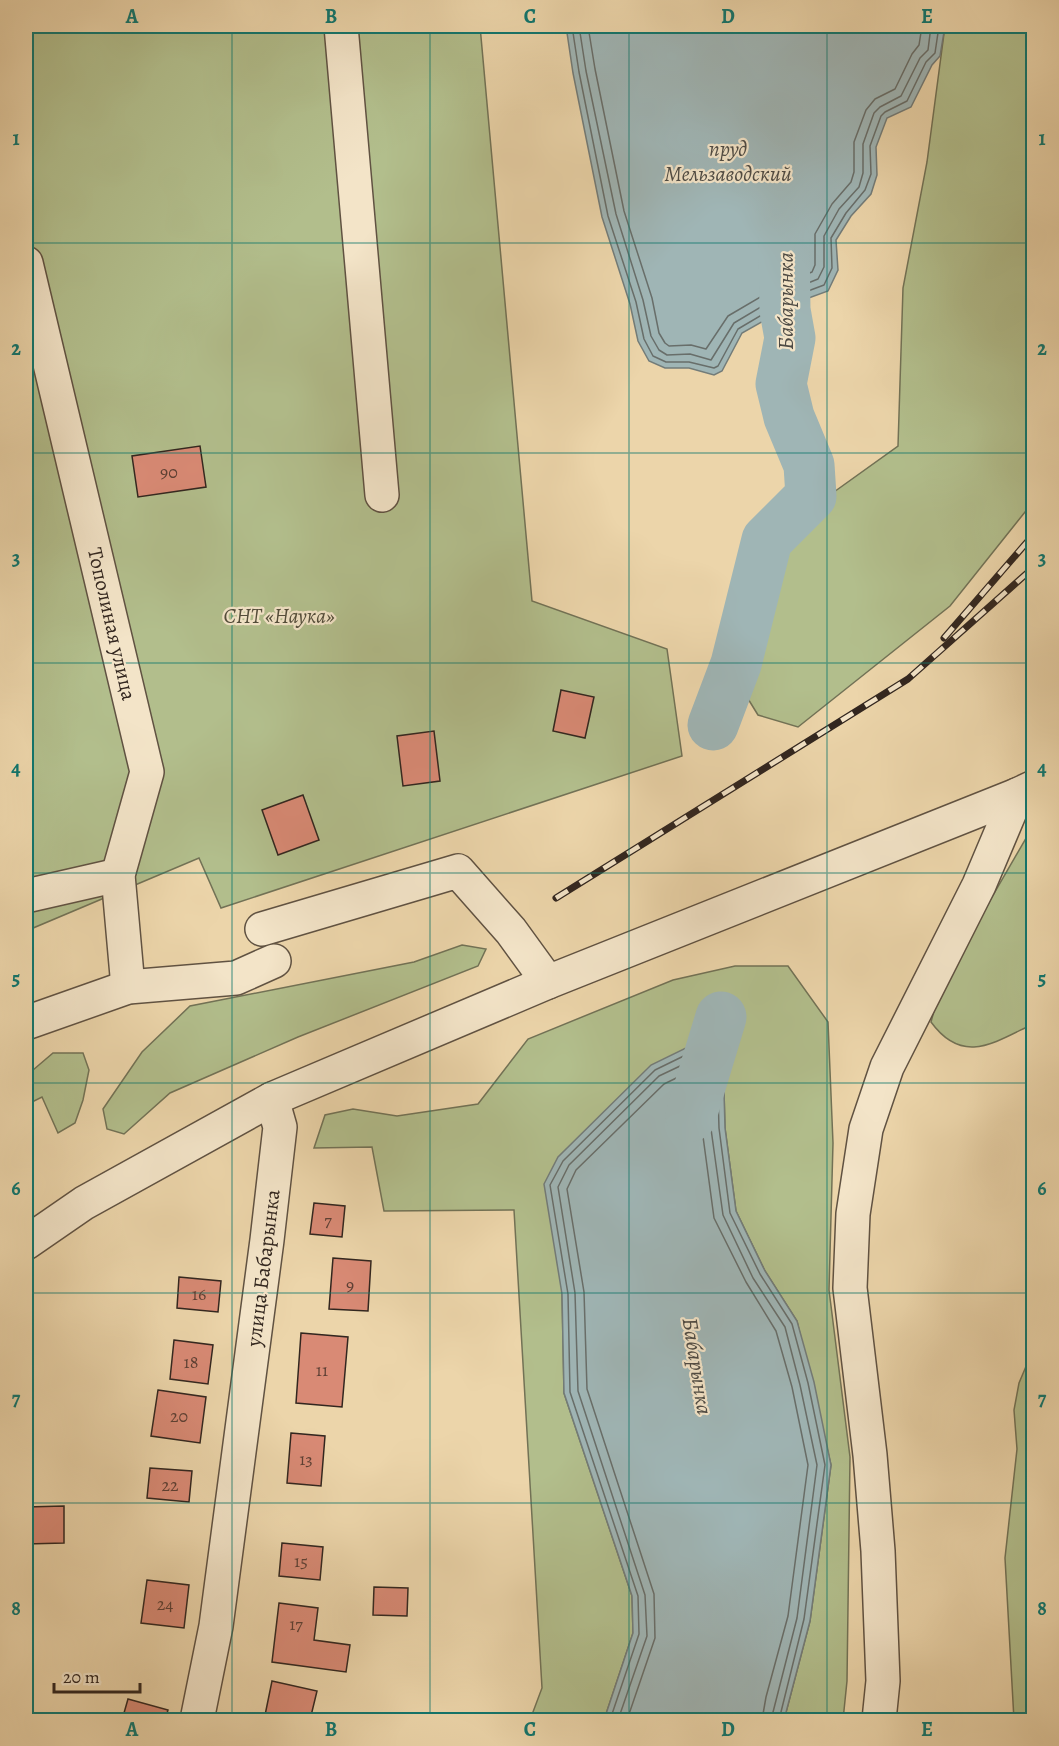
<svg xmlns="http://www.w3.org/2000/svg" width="1059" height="1746" font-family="Alegreya,serif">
<rect width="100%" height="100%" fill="#ecd5aa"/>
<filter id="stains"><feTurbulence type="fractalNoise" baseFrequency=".00333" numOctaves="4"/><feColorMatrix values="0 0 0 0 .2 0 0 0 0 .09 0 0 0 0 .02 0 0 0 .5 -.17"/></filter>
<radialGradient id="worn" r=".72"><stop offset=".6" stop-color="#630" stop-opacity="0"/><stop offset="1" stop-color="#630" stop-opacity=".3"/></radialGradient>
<g fill="#b2be8c" stroke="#727256" stroke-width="1.5">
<path d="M 26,26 L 480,26 L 532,601 L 667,649 L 682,756 L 221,908 L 199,858 L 26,931 Z"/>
<path d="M 945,26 L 1033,26 L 1033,502 L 950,606 L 798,727 L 758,715 L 742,689 L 775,548 L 820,502 L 898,446 L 903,288 L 927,162 Z"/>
<path d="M 1033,831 L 1033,1024 C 995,1042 963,1066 931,1022 L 941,985 L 1029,833 Z"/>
<path d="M 462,945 L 486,949 L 478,966 L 298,1037 L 170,1093 L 124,1134 L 107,1129 L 103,1109 L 142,1052 L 190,1006 L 414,962 Z"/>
<path d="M 735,966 L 788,966 L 828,1022 L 833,1143 L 829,1290 L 850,1457 L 847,1681 L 843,1720 L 784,1720 L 810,1621 L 831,1465 L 797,1321 L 765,1271 L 736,1211 L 725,1128 L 723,1054 L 562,1294 L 564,1393 L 632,1596 L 633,1633 L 604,1720 L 530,1720 L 542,1688 L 514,1210 L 384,1211 L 372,1147 L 314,1148 L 325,1115 L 353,1109 L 397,1116 L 478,1104 L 528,1039 L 673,980 Z"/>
<path d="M 53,1053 L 83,1053 L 89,1070 L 83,1100 L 75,1123 L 58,1133 L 42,1097 L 26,1105 L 26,1076 Z"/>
<path d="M 1033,1350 L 1033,1720 L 1014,1720 L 1005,1558 L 1017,1449 L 1014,1410 L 1019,1383 Z"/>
</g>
<g fill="#9fb5b5" stroke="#737c79" stroke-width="1.5">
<path d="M 566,26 L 945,26 L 940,56 L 932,65 L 911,107 L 887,118 L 876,147 L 877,175 L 871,194 L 851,216 L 836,240 L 838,270 L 828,291 L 795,303 L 742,333 L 722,371 L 714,375 L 689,368 L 665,368 L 649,361 L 638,341 L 630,304 L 602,217 L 573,73 Z"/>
<path d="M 696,1043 L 723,1054 L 725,1128 L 736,1211 L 765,1271 L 797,1321 L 814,1382 L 831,1465 L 810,1621 L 784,1720 L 604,1720 L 633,1633 L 632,1596 L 564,1393 L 562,1294 L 544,1184 L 558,1157 L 651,1065 Z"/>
</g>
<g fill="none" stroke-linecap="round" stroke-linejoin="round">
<g stroke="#686e6a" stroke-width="1.5">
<path d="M 572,26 L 579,72 L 608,216 L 636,302 L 644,339 L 653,356 L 666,362 L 689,362 L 714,368 L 718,366 L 738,329 L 792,297 L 824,285 L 832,268 L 831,238 L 846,213 L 865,190 L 871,174 L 870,146 L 881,116 L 885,112 L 907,101 L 926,62 L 935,53 L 939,26"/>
<path d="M 579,26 L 586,71 L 616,214 L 643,300 L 651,336 L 659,350 L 667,355 L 690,354 L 711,360 L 734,323 L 788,291 L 818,279 L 824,267 L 824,236 L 839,209 L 859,187 L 863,173 L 863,144 L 874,113 L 880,107 L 901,96 L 920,58 L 928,50 L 931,26"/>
<path d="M 588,26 L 595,69 L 624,211 L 652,298 L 659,333 L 665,343 L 669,346 L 691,345 L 706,349 L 728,316 L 784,283 L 812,272 L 815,265 L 815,234 L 832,204 L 851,182 L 854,172 L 854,142 L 866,110 L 875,99 L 895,89 L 912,54 L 919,45 L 922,26"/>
<path d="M 610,1720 L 639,1634 L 638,1596 L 570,1392 L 568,1294 L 550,1185 L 563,1161 L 655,1070 L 696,1050 L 717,1059 L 719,1128 L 730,1213 L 760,1274 L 792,1324 L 808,1383 L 825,1465 L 804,1619 L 779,1720"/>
<path d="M 618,1720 L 647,1636 L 645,1595 L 578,1391 L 575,1293 L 558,1187 L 569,1165 L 659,1076 L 697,1058 L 710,1065 L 711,1129 L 723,1215 L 753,1278 L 785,1327 L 800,1385 L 817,1465 L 797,1618 L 771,1720"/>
<path d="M 627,1720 L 655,1638 L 654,1594 L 587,1389 L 584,1292 L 567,1189 L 576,1170 L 664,1084 L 697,1068 L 701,1071 L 702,1129 L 714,1218 L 746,1282 L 776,1331 L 792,1387 L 808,1465 L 788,1616 L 766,1697 L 762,1720"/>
</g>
<g stroke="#9fb5b5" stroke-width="51">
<path d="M 713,725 L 736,664 L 767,540 L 811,496 L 809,465 L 789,417 L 781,384 L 790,338 L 785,310 L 784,239"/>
<path d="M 691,1116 L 721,1017"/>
</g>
</g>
<g fill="#d98a75" stroke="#32261f" stroke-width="1.5">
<path d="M 200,446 L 206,487 L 138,497 L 132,456 Z"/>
<path d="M 561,690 L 594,697 L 585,738 L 553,731 Z"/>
<path d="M 434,731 L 440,781 L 403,786 L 397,736 Z"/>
<path d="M 303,795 L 319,840 L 278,855 L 262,810 Z"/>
<path d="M 314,1203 L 345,1206 L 342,1237 L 310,1234 Z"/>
<path d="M 333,1258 L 371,1261 L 368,1311 L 329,1309 Z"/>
<path d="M 179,1277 L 221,1281 L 218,1312 L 177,1308 Z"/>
<path d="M 301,1333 L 348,1337 L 342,1407 L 296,1403 Z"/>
<path d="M 174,1340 L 213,1345 L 208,1384 L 170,1379 Z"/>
<path d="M 158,1390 L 206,1397 L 200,1443 L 151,1436 Z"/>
<path d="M 291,1433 L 325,1436 L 321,1486 L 287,1483 Z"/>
<path d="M 150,1468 L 192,1471 L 189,1502 L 147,1498 Z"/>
<path d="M 64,1506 L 64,1543 L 26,1544 L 26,1507 Z"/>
<path d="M 282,1543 L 323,1547 L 320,1580 L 279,1576 Z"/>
<path d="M 147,1580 L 189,1585 L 184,1628 L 141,1623 Z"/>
<path d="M 374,1587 L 408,1588 L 407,1616 L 373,1615 Z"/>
<path d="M 279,1603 L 318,1608 L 314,1640 L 350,1645 L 346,1672 L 272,1662 Z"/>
<path d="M 272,1681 L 317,1691 L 310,1720 L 264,1720 Z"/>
<path d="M 128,1699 L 168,1710 L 165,1720 L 122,1720 Z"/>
</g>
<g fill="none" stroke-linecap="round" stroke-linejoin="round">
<defs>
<g id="minor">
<path d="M 341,26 L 382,495"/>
<path d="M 26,263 L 147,772 L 118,875 L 128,987"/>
<path d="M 26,896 L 118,875"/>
<path d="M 262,929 L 458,871 L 511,931 L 548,982"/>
<path d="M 26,1023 L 128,987 L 236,978 L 274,961"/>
<path d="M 26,1243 L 84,1203 L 272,1099 L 548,982 L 1017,795 L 1034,787"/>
<path d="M 197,1720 L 216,1626 L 267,1240 L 280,1127 L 272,1099"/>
<path d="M 879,1720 L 883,1681 L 878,1551 L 870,1455 L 850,1288 L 853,1214 L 866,1129 L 887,1067 L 979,885 L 1017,795"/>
</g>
</defs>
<use href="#minor" stroke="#605242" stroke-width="36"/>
<use href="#minor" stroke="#f3e4c8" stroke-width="33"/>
<defs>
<g id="rail">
<path d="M 944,638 L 1034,534"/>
<path d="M 556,898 L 908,679 L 1034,567"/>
</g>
</defs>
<use href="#rail" stroke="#32261f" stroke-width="7"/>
<use href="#rail" stroke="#f3e4c8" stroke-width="4.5" stroke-dasharray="14" stroke-linecap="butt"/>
</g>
<path fill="none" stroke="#0f766e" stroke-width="1.5" stroke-opacity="0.55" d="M 232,26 L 232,1720M 430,26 L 430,1720M 629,26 L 629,1720M 827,26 L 827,1720M 26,243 L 1034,243M 26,453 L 1034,453M 26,663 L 1034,663M 26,873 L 1034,873M 26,1083 L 1034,1083M 26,1293 L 1034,1293M 26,1503 L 1034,1503"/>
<g text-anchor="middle" stroke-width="4.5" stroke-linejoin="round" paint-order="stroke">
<g font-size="18" fill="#5c3f34">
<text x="169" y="478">90</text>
<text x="328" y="1226">7</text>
<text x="350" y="1291">9</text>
<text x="199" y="1300">16</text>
<text x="191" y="1368">18</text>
<text x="322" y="1376">11</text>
<text x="179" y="1422">20</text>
<text x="306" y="1465">13</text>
<text x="170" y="1491">22</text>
<text x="301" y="1567">15</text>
<text x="165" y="1610">24</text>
<text x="296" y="1630">17</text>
</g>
<g font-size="21" font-style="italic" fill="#524c3a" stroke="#f3e4c8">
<text x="279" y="623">СНТ «Наука»</text>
</g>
<g font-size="21" fill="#32261f" stroke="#f3e4c8">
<text transform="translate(112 624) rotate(77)" y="7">Тополиная улица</text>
<text transform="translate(263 1268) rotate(-83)" y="7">улица Бабарынка</text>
</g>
<g font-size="22" font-style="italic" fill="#4d4a44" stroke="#f3e4c8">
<text x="728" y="156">пруд<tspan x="728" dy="25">Мельзаводский</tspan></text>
<text transform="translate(785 301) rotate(-90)" y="8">Бабарынка</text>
<text transform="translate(698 1366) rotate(81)" y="8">Бабарынка</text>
</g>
</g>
<rect width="1059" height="1746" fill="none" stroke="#ecd5aa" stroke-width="66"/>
<path d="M54 1683v9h86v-9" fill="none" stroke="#32261f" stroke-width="3"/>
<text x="63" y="1683" font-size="18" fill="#32261f" stroke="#f3e4c8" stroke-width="4.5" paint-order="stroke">20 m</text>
<rect x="33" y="33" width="993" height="1680" fill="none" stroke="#0f766e" stroke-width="2"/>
<g font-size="20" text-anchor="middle" font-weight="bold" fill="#0f766e">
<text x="132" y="23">A</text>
<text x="331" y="23">B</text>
<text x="530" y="23">C</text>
<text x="728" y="23">D</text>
<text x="927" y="23">E</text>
<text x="16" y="145">1</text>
<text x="1042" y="145">1</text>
<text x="16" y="355">2</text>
<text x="1042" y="355">2</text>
<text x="16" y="565">3</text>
<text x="1042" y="565">3</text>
<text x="16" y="775">4</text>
<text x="1042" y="775">4</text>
<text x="16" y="985">5</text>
<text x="1042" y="985">5</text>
<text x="16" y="1195">6</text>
<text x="1042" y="1195">6</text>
<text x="16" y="1405">7</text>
<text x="1042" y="1405">7</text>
<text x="16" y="1615">8</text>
<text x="1042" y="1615">8</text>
<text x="132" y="1736">A</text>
<text x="331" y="1736">B</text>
<text x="530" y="1736">C</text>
<text x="728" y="1736">D</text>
<text x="927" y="1736">E</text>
</g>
<rect width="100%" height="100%" filter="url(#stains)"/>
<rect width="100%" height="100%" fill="url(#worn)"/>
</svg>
